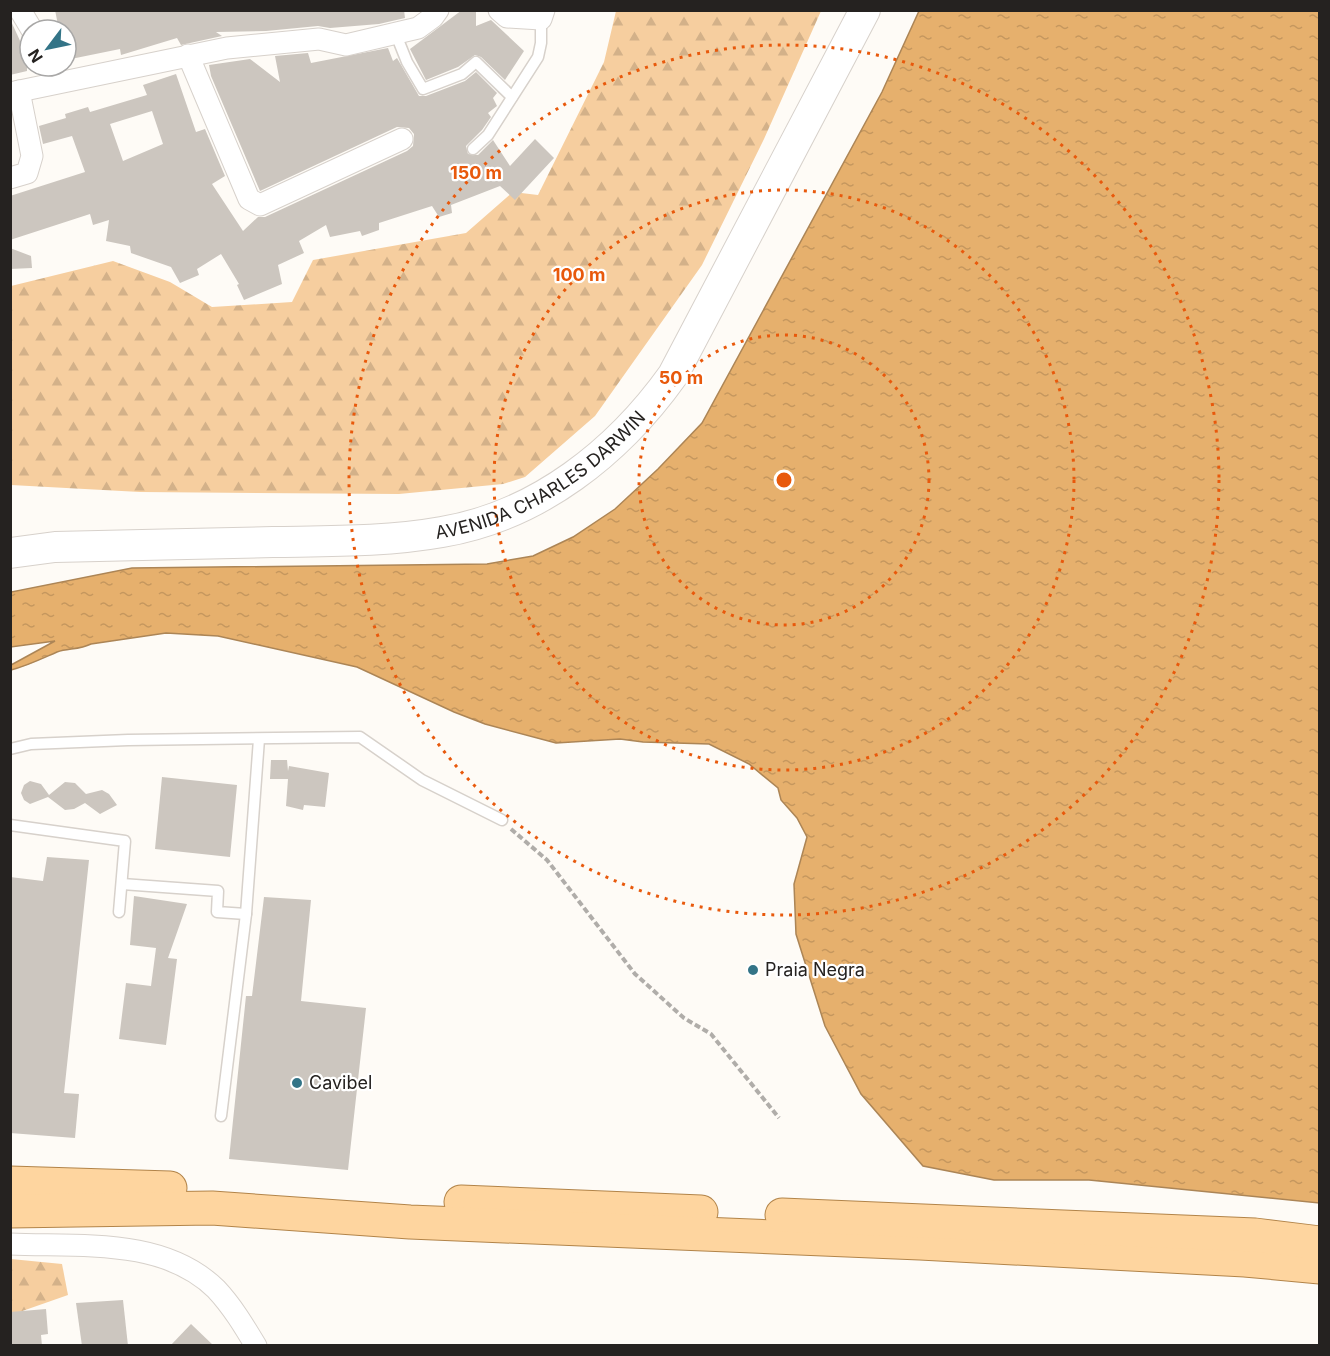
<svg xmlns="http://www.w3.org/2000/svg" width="1330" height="1356" font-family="Inter,sans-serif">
<defs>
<pattern id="forest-firs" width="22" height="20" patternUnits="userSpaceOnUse" patternTransform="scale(1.5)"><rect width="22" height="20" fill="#f6ce9f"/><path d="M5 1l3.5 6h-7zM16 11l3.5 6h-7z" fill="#d3b189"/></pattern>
<pattern id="water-ripples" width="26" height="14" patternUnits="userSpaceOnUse" patternTransform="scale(1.5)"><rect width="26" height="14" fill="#e6b06d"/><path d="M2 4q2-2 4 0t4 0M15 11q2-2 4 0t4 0" fill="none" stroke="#c5975e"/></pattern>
</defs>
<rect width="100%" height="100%" fill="#fefbf6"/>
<g fill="url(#forest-firs)">
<path d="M 616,11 L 821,11 L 764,139 L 702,265 L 595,416 L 525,477 L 503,484 L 399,494 L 140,492 L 11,485 L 11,286 L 113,261 L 170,282 L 212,307 L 292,302 L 313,260 L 466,233 L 513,192 L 538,195 L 604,62 Z"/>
<path d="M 11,1259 L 62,1264 L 68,1295 L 11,1315 Z"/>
</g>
<path fill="url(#water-ripples)" stroke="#ac8556" stroke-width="1.5" d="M 919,11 L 1319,11 L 1319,1203 L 1089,1180 L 994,1180 L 923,1166 L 861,1094 L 825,1026 L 796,934 L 794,884 L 807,837 L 797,818 L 781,800 L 778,788 L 749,764 L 709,744 L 643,742 L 620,739 L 556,743 L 485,724 L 454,712 L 357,667 L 218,636 L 166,633 L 91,644 C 79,650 68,648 57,652 C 41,659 27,666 11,670 L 11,665 L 55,641 L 11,647 L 11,592 L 132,568 L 487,564 L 533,556 L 573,537 L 615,509 L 658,469 L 702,423 L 882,92 Z"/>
<g fill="#ccc6bf" fill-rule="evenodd">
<path d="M 55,10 L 404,10 L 405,18 L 379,24 L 330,28 L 318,26 L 266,31 L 216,32 L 222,36 L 181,45 L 177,38 L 121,55 L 120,49 L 66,60 L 66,30 L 59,30 Z"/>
<path d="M 462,10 L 476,10 L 476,26 L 491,20 L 524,51 L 505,80 L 481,57 L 475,55 L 458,67 L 426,80 L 410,49 Z"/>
<path d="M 10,19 L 27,56 L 27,71 L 10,75 Z"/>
<path d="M 388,48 L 393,61 L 397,58 L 419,96 L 426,96 L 465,81 L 476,72 L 497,93 L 493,98 L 497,106 L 488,113 L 491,117 L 482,130 L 466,146 L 468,154 L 478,155 L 493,140 L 510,166 L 535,139 L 554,158 L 515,200 L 500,186 L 451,205 L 452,213 L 439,217 L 432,206 L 379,223 L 379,230 L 362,236 L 360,231 L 330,237 L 326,225 L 299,241 L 304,253 L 278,265 L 282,284 L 244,300 L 237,285 L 239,284 L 221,254 L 197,269 L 199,275 L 180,283 L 171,267 L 131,253 L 130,246 L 106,241 L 109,220 L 93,225 L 90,214 L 10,240 L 10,196 L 85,172 L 72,136 L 43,144 L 39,126 L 66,118 L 65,114 L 88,107 L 90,112 L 147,95 L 143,85 L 176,74 L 196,132 L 205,129 L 225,176 L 212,184 L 243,231 L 258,217 L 265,217 L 407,151 L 413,146 L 414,134 L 409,128 L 397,127 L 260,191 L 211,76 L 209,65 L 250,59 L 280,82 L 275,56 L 308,53 L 311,63 ZM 152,111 L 163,144 L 123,161 L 110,124 Z"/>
<path d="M 10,248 L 31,256 L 32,268 L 10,269 Z"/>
<path d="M 271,760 L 287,760 L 288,771 L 289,766 L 329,773 L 325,807 L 304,805 L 303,810 L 286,806 L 288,779 L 270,779 Z"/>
<path d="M 162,777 L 237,785 L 230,857 L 155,849 Z"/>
<path d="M 30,781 L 41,784 L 49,795 L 65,782 L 75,783 L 86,794 L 102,790 L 109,794 L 117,805 L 100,814 L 85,803 L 74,809 L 65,810 L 48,797 L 30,804 L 24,800 L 21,793 L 24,785 Z"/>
<path d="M 47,857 L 89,860 L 64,1093 L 79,1094 L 75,1138 L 10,1133 L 10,877 L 43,881 Z"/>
<path d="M 134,896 L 187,904 L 168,958 L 177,959 L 166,1045 L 119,1039 L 126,983 L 151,986 L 156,948 L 130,945 Z"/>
<path d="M 264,897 L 311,900 L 301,1001 L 366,1008 L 348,1170 L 229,1159 L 246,996 L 252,996 Z"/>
<path d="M 123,1300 L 128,1346 L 82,1346 L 76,1303 Z"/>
<path d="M 46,1309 L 48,1334 L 41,1335 L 42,1346 L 10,1346 L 10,1312 Z"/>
<path d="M 191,1324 L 214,1346 L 170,1346 Z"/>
</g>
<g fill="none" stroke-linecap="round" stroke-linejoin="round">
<defs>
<g id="service">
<path d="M 395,32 L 407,62 L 423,89 L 462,74 L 476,62 L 512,97"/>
<path d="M 473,149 L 488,135 L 538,57 L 541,43 L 541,19"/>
<path d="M 10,749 L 31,744 L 128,740 L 360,737 L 422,780 L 502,820"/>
<path d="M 10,825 L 125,841 L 119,912"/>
<path d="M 122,884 L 218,891 L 217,912 L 246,914"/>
<path d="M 221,1116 L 246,914 L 259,739"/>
</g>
<g id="minor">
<path d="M 20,10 L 32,30"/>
<path d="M 499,10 L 507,17 L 541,19 L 544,10"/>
<path d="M 188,55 L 249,199 L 260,205 L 402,139"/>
<path d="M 10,93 L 227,48 L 319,39 L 346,45 L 418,28 L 433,17 L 438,10"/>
<path d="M 10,178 L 27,173 L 32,156 L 19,91"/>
<path d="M 10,1244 C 79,1247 163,1237 216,1289 C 232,1306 244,1326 256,1346"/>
</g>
<g id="secondary">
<path id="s1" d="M 10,553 L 55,547 C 128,546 200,543 273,542 C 330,541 386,542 442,532 C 538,516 618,452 673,375 L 865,10"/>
</g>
<g id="primary">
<path d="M 10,1183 L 170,1188"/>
<path d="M 461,1202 L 701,1212"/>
<path d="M 10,1211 L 212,1208 L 410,1222 L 920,1243 L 1245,1260 L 1320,1267"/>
<path d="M 782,1215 L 1255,1235 L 1320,1243"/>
</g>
</defs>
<use href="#service" stroke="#d7d1cb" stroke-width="13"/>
<use href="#minor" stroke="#d7d1cb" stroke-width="23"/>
<use href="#secondary" stroke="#d7d1cb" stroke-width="32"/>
<use href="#primary" stroke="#b28449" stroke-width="35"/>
<path stroke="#b0ada9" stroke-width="4" stroke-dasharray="6 3" stroke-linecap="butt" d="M 511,829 L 547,860 L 635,974 L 684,1018 L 711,1034 L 779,1118"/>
<use href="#service" stroke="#fff" stroke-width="10"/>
<use href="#minor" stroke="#fff" stroke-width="21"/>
<use href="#secondary" stroke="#fff" stroke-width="30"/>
<use href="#primary" stroke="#fed59f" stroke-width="33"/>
</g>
<g fill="none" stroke="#e8590c" stroke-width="3" stroke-dasharray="3 6">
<circle cx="784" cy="480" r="145"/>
<circle cx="784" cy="480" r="290"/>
<circle cx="784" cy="480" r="435"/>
</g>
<g fill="#337487" stroke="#fff" stroke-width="2">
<circle cx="753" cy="970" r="6"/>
<circle cx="297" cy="1083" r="6"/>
</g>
<g text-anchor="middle" stroke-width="4.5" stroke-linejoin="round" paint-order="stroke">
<g font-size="18" fill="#252220" stroke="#fff">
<text dy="6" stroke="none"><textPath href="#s1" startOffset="548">AVENIDA CHARLES DARWIN</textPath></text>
</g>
<g font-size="18" fill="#252220" stroke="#fff" text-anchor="start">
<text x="765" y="976">Praia Negra</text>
<text x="309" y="1089">Cavibel</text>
</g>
</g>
<circle cx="784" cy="480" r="9" fill="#e8590c" stroke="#fff" stroke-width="3"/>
<g font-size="18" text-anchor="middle" font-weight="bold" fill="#e8590c" stroke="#fff" stroke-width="4.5" stroke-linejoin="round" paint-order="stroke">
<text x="476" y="179">150 m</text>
<text x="579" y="281">100 m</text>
<text x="681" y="384">50 m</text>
</g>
<rect width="1330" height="1356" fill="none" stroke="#252220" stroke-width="24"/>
<g transform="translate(48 48) rotate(238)"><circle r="28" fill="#ffffff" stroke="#a8a7a6" stroke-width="1.5"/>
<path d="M0-4.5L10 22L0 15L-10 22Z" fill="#337487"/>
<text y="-9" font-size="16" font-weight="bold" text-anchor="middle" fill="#252220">N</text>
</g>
</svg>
